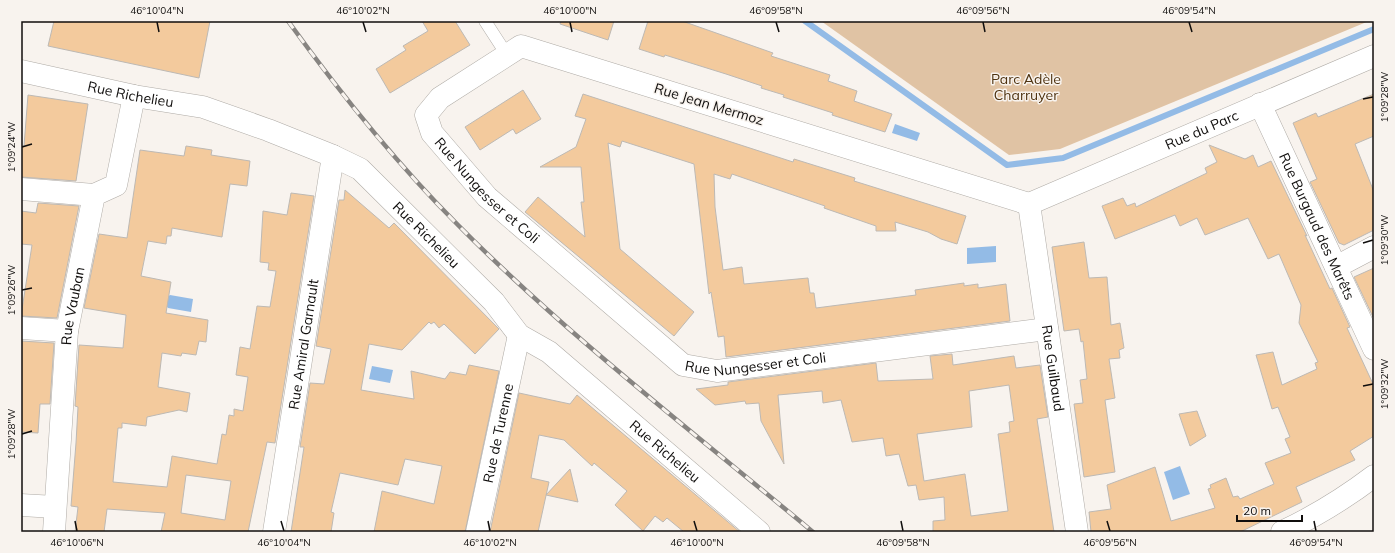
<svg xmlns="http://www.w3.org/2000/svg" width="1395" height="553" font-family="Mulish,sans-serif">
<rect width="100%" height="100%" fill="#f8f3ee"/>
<path fill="#e0c3a4" d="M 821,21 L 1369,21 L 1060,149 L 1009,155 Z"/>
<g fill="#93bbe6">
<path d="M 895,124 L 920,133 L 917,141 L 892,133 Z"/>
<path d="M 996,246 L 996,262 L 967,264 L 967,248 Z"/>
<path d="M 170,295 L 193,299 L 191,312 L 168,308 L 165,304 L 166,298 Z"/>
<path d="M 372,366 L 393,370 L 390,383 L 369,379 Z"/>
<path d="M 1180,466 L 1190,494 L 1173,500 L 1164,472 Z"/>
</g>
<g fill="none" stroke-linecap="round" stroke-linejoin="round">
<path stroke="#93bbe6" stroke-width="6" d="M 805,21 L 1007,165 L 1063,158 L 1374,29"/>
</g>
<g fill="#f3ca9d" stroke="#bdb9b4" fill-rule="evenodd">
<path d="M 54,21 L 210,21 L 199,78 L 48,46 Z"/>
<path d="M 422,21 L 455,21 L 470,45 L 390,93 L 376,69 L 406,50 L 403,46 L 428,31 Z"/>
<path d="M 561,21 L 614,21 L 608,40 L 560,24 Z"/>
<path d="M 648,21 L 682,21 L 773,53 L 771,56 L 830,75 L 828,81 L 857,91 L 854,101 L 892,114 L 885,132 L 832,115 L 833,113 L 783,97 L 784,95 L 761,88 L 762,86 L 726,74 L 665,55 L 664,57 L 639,49 Z"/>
<path d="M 523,90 L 541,119 L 516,134 L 513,129 L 480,150 L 465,127 Z"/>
<path d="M 583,94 L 793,162 L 794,159 L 855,178 L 854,181 L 966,216 L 957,244 L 941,239 L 928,232 L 895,222 L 896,231 L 876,231 L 876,226 L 824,208 L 825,206 L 732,174 L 730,179 L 714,174 L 715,207 L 723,270 L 742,267 L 744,284 L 808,278 L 810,293 L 814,293 L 816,308 L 916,295 L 915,290 L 964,283 L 964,286 L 978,284 L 978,288 L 1006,284 L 1010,321 L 726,357 L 724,336 L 718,337 L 711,292 L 709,294 L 694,164 L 622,141 L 620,147 L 608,143 L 620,249 L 694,312 L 674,336 L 525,212 L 538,197 L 585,237 L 581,202 L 584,202 L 581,167 L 540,167 L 576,147 L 586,119 L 575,116 Z"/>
<path d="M 1374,94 L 1374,136 L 1355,144 L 1374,192 L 1374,230 L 1344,245 L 1339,243 L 1310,182 L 1317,179 L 1293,123 L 1316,113 L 1318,117 Z"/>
<path d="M 28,95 L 88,104 L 76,181 L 21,177 L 21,146 L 24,146 Z"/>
<path d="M 1209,145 L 1245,159 L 1253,155 L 1258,167 L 1271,161 L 1307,236 L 1305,235 L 1330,289 L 1332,288 L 1350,327 L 1347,328 L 1374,386 L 1374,436 L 1350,451 L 1355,460 L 1296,487 L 1302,502 L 1240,532 L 1091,532 L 1089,512 L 1111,509 L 1107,485 L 1155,467 L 1171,521 L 1215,508 L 1208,489 L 1211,488 L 1210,485 L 1226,478 L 1233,497 L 1238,496 L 1240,499 L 1274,484 L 1265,463 L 1291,453 L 1285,439 L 1290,437 L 1278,407 L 1272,409 L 1256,355 L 1273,352 L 1282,385 L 1317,369 L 1315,363 L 1318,362 L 1299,323 L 1301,305 L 1279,254 L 1268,259 L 1248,218 L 1205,235 L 1197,218 L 1180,226 L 1175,215 L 1115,239 L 1102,206 L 1123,198 L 1127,206 L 1135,203 L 1136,207 L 1207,173 L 1205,168 L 1217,162 Z"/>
<path d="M 186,146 L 212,150 L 211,155 L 250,161 L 247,186 L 230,184 L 222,237 L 172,228 L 171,236 L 167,236 L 166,244 L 148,241 L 141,276 L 171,282 L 166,313 L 208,320 L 206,342 L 199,341 L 196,355 L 182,353 L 181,356 L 162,353 L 158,387 L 190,393 L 187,412 L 179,410 L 147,417 L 146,426 L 122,423 L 122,428 L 118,428 L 113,482 L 167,487 L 172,456 L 217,464 L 222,434 L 226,435 L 229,415 L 234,416 L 234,409 L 243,411 L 248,377 L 236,375 L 240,347 L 250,349 L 257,306 L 270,307 L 276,271 L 268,270 L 269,263 L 260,262 L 263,211 L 287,215 L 291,193 L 314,196 L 275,443 L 267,442 L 248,532 L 161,532 L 165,513 L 107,509 L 104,532 L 75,532 L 78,507 L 71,506 L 76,443 L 78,407 L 75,406 L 79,345 L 123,348 L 126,315 L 84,308 L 99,234 L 127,238 L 140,150 L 184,156 ZM 186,475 L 231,481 L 225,520 L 181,513 Z"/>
<path d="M 345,190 L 389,228 L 394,223 L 499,329 L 475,354 L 444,324 L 439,328 L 434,322 L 431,324 L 429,322 L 402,350 L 369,344 L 361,390 L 414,399 L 411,371 L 445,379 L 450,372 L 466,375 L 469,365 L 499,371 L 465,532 L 374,532 L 382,491 L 434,504 L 442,466 L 405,459 L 398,485 L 340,473 L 331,512 L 334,513 L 331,532 L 291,532 L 304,447 L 300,447 L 310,383 L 324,384 L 331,349 L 316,346 L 339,200 L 344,200 Z"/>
<path d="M 38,203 L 79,206 L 57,318 L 21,316 L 32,245 L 21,244 L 21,211 L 36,213 Z"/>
<path d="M 1084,242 L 1089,278 L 1107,277 L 1111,325 L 1120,323 L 1124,348 L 1119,350 L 1120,358 L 1109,359 L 1115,398 L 1105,400 L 1115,472 L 1084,477 L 1074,404 L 1083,403 L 1080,380 L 1087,379 L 1083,341 L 1081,342 L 1079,329 L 1064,331 L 1052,247 Z"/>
<path d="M 1374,268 L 1374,316 L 1373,317 L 1354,277 Z"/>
<path d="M 21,341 L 54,343 L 50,404 L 40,404 L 38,433 L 21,432 Z"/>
<path d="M 952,354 L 953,365 L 1014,356 L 1016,368 L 1040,365 L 1048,417 L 1037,419 L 1054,532 L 933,532 L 933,521 L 945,520 L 944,497 L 919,500 L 916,485 L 908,486 L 899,454 L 886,456 L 883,438 L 852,442 L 841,400 L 823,403 L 822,391 L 778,395 L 784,464 L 761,421 L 759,403 L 746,404 L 745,401 L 715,405 L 696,389 L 728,385 L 728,382 L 876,363 L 878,381 L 933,379 L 930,356 ZM 1009,385 L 1014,421 L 1009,422 L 1010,432 L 998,434 L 1008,511 L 971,516 L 965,474 L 924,481 L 917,434 L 972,427 L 969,391 Z"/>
<path d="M 519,393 L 570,404 L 577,395 L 740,532 L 684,532 L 667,518 L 663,522 L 655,516 L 643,531 L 615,505 L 627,491 L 594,463 L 592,466 L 564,440 L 539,435 L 531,478 L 549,482 L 538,532 L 490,532 Z"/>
<path d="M 1197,411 L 1206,436 L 1190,446 L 1179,414 Z"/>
<path d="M 570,469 L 578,502 L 546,495 Z"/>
</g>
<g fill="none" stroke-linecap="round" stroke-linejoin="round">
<defs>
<path id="lane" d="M 485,21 L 507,55"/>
<g id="street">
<path id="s1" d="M 21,71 L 134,96 L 203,107 L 268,130 L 333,156 L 360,169 L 494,302 L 519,335 L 549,352 L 759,532"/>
<path id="s2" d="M 1260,104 L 1374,349"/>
<path d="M 21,189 L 94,195"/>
<path id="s3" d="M 1029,204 L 521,46 L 440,98 L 426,115 L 432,133 L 487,197 L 683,365 L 717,371 L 1047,329"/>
<path id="s4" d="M 1029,204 L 1374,56"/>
<path id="s5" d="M 1029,204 L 1077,532"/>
<path d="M 1336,267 L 1374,247"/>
<path d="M 21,328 L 67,331"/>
<path d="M 21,505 L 55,507"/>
<path id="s6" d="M 54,532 L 67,331 L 94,195 L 116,185 L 134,96"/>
<path id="s7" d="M 274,532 L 333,156"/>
<path id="s8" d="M 477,532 L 519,335"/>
</g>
<path id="secondary" d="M 1282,532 C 1316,516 1345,498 1374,476"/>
</defs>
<use href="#lane" stroke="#afaba6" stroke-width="13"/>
<use href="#street" stroke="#afaba6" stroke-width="23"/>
<use href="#secondary" stroke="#afaba6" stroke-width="23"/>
<use href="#lane" stroke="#fff" stroke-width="12"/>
<use href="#street" stroke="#fff" stroke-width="22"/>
<use href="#secondary" stroke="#fff" stroke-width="22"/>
<defs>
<path id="rail" d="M 288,21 C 340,93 395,162 458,225 C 568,336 693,432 813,532"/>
</defs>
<use href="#rail" stroke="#878481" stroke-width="4.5"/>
<use href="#rail" stroke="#f8f3ee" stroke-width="3" stroke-dasharray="9" stroke-linecap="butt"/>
</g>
<path fill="none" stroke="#100e0d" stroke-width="1.5" d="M 157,22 L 159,32M 363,22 L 366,32M 570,22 L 572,32M 776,22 L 779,32M 983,22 L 985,32M 1189,22 L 1192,32M 1363,99 L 1373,97M 22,147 L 32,144M 1363,243 L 1373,240M 22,290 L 32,288M 1363,386 L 1373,384M 22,434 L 32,431M 75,521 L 77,531M 281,521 L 284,531M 488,521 L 490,531M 694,521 L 697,531M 901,521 L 903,531M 1107,521 L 1110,531M 1314,521 L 1316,531"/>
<g text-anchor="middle" stroke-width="3" stroke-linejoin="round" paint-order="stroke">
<g font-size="14" fill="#4f3310" stroke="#f8f3ee">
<text x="1026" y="84">Parc Adèle<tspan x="1026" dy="16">Charruyer</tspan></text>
</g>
<g font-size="14" fill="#100e0d" stroke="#f8f3ee">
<text dy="5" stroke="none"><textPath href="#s1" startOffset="112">Rue Richelieu</textPath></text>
<text transform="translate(709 104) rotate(17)" y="5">Rue Jean Mermoz</text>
<text dy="5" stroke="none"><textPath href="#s4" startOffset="188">Rue du Parc</textPath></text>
<text dy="5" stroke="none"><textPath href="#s3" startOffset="749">Rue Nungesser et Coli</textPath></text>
<text dy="5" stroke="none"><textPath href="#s2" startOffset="135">Rue Burgaud des Marêts</textPath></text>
<text dy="5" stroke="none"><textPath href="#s1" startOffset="448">Rue Richelieu</textPath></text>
<text dy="5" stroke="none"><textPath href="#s6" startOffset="227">Rue Vauban</textPath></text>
<text dy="5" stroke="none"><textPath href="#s7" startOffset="190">Rue Amiral Garnault</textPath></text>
<text dy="5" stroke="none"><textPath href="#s3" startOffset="1085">Rue Nungesser et Coli</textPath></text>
<text dy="5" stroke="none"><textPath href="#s5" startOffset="166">Rue Guilbaud</textPath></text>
<text dy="5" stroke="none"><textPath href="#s8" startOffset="101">Rue de Turenne</textPath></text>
<text dy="5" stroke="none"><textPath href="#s1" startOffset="772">Rue Richelieu</textPath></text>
</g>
</g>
<rect width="1395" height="553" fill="none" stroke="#f8f3ee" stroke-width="44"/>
<path d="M1237 515v6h65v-6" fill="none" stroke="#100e0d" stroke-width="2"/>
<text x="1243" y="515" font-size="12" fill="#100e0d" stroke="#f8f3ee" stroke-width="3" paint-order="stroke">20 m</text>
<rect x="22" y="22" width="1351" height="509" fill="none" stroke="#100e0d" stroke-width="1.5"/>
<g font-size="10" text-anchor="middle" fill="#100e0d">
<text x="157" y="14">46°10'04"N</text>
<text x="363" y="14">46°10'02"N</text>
<text x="570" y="14">46°10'00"N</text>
<text x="776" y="14">46°09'58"N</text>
<text x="983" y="14">46°09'56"N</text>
<text x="1189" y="14">46°09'54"N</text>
<text transform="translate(1384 97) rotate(-90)" y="4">1°09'28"W</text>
<text transform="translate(11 147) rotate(-90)" y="4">1°09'24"W</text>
<text transform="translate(1384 240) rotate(-90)" y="4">1°09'30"W</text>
<text transform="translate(11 290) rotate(-90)" y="4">1°09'26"W</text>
<text transform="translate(1384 384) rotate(-90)" y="4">1°09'32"W</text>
<text transform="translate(11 434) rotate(-90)" y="4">1°09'28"W</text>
<text x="77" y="546">46°10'06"N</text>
<text x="284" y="546">46°10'04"N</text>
<text x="490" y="546">46°10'02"N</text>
<text x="697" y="546">46°10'00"N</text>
<text x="903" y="546">46°09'58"N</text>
<text x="1110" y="546">46°09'56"N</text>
<text x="1316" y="546">46°09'54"N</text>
</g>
</svg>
